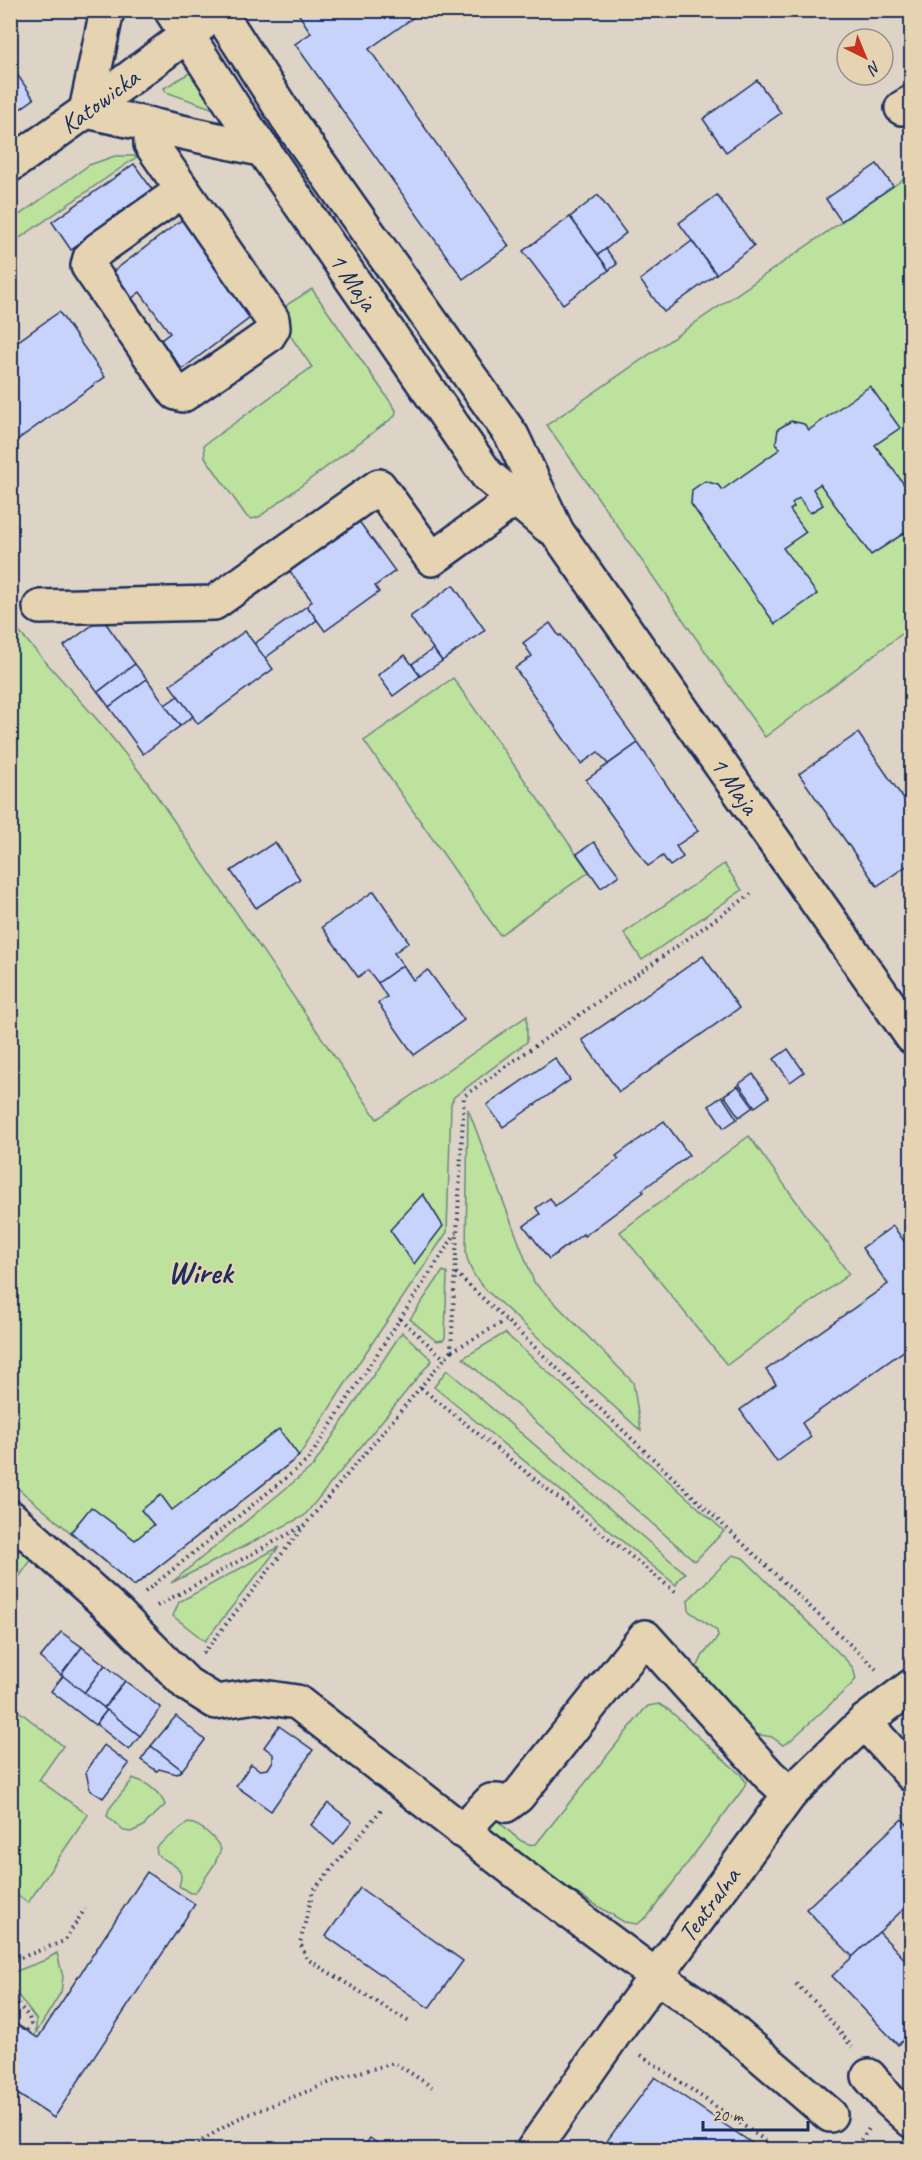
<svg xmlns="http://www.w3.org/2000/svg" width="922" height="2160" font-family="Caveat,sans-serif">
<rect width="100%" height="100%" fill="#ddd3c7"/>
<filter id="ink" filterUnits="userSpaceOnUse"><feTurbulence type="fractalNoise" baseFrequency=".0167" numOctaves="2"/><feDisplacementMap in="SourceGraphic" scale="12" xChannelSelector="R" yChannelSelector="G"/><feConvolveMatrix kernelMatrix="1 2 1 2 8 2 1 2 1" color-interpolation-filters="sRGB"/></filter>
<g filter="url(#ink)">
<g fill="#bce29d" stroke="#6c887e" stroke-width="1.5">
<path d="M 191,72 L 195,74 L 217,110 L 166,92 L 164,88 Z"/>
<path d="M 115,156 L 138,156 L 11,244 L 11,221 L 89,165 Z"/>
<path d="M 911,174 L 911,627 L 765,737 L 547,425 Z"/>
<path d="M 312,289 L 396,410 L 395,416 L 259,517 L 252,519 L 247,517 L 205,457 L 204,445 L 312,367 L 287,331 L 283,310 L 288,304 Z"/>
<path d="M 11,623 L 102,725 L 146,780 L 377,1119 L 527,1016 L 527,1042 L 454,1097 L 451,1104 L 447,1232 L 358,1364 L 299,1456 L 134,1586 L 14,1485 L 11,1486 Z"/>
<path d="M 453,678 L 589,872 L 500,935 L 364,741 Z"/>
<path d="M 724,864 L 742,890 L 642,960 L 624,933 Z"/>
<path d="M 468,1109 L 534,1282 L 633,1382 L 641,1431 L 486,1290 C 475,1278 469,1269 466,1253 Z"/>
<path d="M 749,1136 L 849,1274 L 727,1365 L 620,1232 Z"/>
<path d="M 443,1271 L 447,1273 L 445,1338 L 443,1340 L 436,1341 L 410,1319 Z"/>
<path d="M 402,1332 L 432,1360 L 304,1516 L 171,1583 L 313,1466 Z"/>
<path d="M 505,1333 L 724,1531 L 695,1561 L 463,1358 Z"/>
<path d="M 447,1370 L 685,1573 L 679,1579 L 676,1585 L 434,1387 Z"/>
<path d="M 23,1545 L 32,1559 L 11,1588 L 11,1562 Z"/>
<path d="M 279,1547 L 205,1641 L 173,1616 L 179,1602 Z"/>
<path d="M 733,1555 L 743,1558 L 846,1660 L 853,1668 L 856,1679 L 851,1685 L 790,1741 L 783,1745 L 772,1737 L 755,1734 L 695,1672 L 703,1655 L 718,1637 L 717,1631 L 689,1611 L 688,1600 Z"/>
<path d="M 10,1704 L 63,1746 L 39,1780 L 88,1815 L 28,1903 L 11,1891 L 13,1874 L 10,1870 Z"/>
<path d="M 659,1704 L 669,1710 L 741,1775 L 746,1782 L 743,1789 L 648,1916 L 637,1924 L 624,1922 L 533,1867 L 484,1828 L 493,1817 C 505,1825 521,1848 536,1844 L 643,1711 L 648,1706 Z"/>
<path d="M 133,1779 C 144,1780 161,1793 165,1805 L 142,1827 L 131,1832 L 124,1831 L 107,1816 L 109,1809 Z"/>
<path d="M 188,1823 C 201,1824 215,1838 221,1849 L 214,1865 L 195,1893 L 190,1893 L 179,1886 C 187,1865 169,1865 157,1854 L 156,1847 Z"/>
<path d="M 57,1953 L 63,1977 L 61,1992 L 36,2033 L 36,2019 L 11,1986 L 11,1973 L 43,1961 Z"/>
</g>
<g fill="#c7d3fb" stroke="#1b2f5e" stroke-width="1.5">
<path d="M 424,10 L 369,49 L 509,246 L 463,279 L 295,44 L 311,33 L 296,10 Z"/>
<path d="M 10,64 L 34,99 L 10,116 Z"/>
<path d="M 757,80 L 781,113 L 726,152 L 703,119 Z"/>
<path d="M 134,164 L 154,192 L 71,250 L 52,222 Z"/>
<path d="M 877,164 L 893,186 L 841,221 L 826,199 Z"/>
<path d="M 598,195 L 626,233 L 598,255 L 570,217 Z"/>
<path d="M 717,195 L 754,246 L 716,274 L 679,223 Z"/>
<path d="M 187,216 L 258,312 L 182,369 L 161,340 L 170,333 L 140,292 L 131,299 L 111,273 Z"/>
<path d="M 570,217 L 609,270 L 563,304 L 523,251 Z"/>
<path d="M 692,241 L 716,274 L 664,312 L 640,280 Z"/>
<path d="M 606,249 L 617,264 L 609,270 L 598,255 Z"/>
<path d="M 59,312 L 105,377 L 10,445 L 10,347 Z"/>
<path d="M 870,386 L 900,428 L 875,445 L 912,495 L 912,528 L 871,555 L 820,484 L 813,489 L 823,505 L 810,513 L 799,498 L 792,503 L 794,507 L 790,510 L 806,532 L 783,548 L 817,594 L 775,624 L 691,504 L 692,490 L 705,481 L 718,485 L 722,490 L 780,449 L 776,443 L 778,429 L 791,421 L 804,424 L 809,430 Z"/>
<path d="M 358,520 L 395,571 L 375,586 L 379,592 L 325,631 L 307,606 L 312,601 L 289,570 Z"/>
<path d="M 453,585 L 485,630 L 442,661 L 410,617 Z"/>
<path d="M 307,606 L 317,620 L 265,658 L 254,644 Z"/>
<path d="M 102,618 L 135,664 L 98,692 L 64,646 Z"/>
<path d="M 550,623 L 559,636 L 561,635 L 638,743 L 608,764 L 598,752 L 581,764 L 515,668 L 532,656 L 523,643 Z"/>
<path d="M 245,631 L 273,669 L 198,724 L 170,685 Z"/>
<path d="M 433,649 L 442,661 L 420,676 L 412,664 Z"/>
<path d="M 405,655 L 420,676 L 393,696 L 378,675 Z"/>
<path d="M 135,664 L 147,679 L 109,707 L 98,692 Z"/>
<path d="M 147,679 L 180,726 L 143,754 L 109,707 Z"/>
<path d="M 178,696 L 193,716 L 180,726 L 165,705 Z"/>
<path d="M 858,733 L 912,811 L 912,862 L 877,886 L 799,774 Z"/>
<path d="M 638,743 L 698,831 L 676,846 L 683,857 L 670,866 L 663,856 L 648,866 L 586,780 Z"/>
<path d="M 275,842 L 300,879 L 256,908 L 231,871 Z"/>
<path d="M 594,842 L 619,875 L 601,888 L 577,854 Z"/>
<path d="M 374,891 L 409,942 L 394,953 L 403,965 L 378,983 L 368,970 L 358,977 L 322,927 Z"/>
<path d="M 703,956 L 739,1008 L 619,1092 L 582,1040 Z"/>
<path d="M 403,965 L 413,980 L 428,970 L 464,1020 L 414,1055 L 378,1003 L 387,997 L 378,983 Z"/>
<path d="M 788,1049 L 804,1072 L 790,1082 L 774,1059 Z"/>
<path d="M 555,1058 L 570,1080 L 503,1127 L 487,1105 Z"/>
<path d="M 753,1074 L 769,1097 L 755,1107 L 739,1084 Z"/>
<path d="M 738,1086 L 753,1107 L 739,1117 L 724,1095 Z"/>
<path d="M 722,1096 L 737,1119 L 724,1128 L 709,1106 Z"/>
<path d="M 664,1121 L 689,1155 L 642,1190 L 644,1192 L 584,1236 L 583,1234 L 549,1259 L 524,1226 L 540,1214 L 536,1208 L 550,1198 L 555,1206 L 619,1159 L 616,1156 Z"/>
<path d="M 423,1194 L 443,1226 L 414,1264 L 390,1230 Z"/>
<path d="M 893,1226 L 912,1252 L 912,1345 L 802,1423 L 811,1437 L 777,1462 L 740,1410 L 776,1384 L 766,1370 L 888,1284 L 862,1248 Z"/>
<path d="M 279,1429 L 299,1456 L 134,1586 L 71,1532 L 91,1507 L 135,1540 L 154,1525 L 141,1510 L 161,1495 L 172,1510 Z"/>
<path d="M 61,1632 L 82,1647 L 61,1675 L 40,1658 Z"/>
<path d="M 82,1647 L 105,1665 L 84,1693 L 61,1675 Z"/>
<path d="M 105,1665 L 125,1681 L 104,1708 L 84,1693 Z"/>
<path d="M 63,1676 L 107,1710 L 95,1725 L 51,1691 Z"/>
<path d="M 125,1681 L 161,1708 L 140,1736 L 104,1708 Z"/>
<path d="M 107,1710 L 140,1736 L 129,1750 L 96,1724 Z"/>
<path d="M 176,1716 L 205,1740 L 182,1770 L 151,1746 Z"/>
<path d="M 279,1726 L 313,1750 L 271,1811 L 236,1786 L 251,1764 L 260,1770 L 268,1769 L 273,1761 L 273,1754 L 264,1747 Z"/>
<path d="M 104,1745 L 129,1764 L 103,1798 L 90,1790 L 86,1772 Z"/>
<path d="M 151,1746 L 182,1770 L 177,1774 L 159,1769 L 157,1771 L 141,1760 Z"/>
<path d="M 328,1803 L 352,1822 L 334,1845 L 311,1825 Z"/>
<path d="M 902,1819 L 912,1830 L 912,1901 L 853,1957 L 806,1909 Z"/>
<path d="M 147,1872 L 195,1904 L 54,2118 L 10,2089 L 10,2020 L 38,2038 Z"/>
<path d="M 360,1888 L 463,1961 L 429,2008 L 326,1936 Z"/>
<path d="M 879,1932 L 912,1967 L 912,2032 L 898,2045 L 832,1976 Z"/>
<path d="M 655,2077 L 762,2150 L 600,2150 Z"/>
<path d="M 370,2138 L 387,2150 L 362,2150 Z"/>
</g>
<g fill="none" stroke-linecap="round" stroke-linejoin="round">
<defs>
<g id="minor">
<path id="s1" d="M 171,10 L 234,108 L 487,475 L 548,526"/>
<path id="s2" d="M 218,10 L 290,122 L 512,436 L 557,532 L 912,1037"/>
<path d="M 902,108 L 912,102"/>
<path d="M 86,111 L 264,150"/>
<path d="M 86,111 L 107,10"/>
<path d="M 151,125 L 151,144 L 272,319 L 273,328 L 268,336 L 183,395 L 176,393 L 171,386 L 88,266 L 90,258 L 99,249 L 183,190"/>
<path id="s3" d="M 10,165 L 86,111 L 203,23"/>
<path d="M 40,607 L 214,603 L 379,486 L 432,559 L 516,498"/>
<path d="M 10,1517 L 118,1614 L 187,1684 L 216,1702 L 256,1696 L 297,1702 L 515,1871 L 656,1976 L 718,2019 L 830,2115"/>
<path d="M 864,1722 L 912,1775"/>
<path d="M 462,1831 L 491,1801 L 498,1801 L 506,1805 L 518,1796 L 645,1637 L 769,1775 L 790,1794"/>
<path d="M 869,2076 L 889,2100 L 912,2121"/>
<path id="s4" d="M 533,2150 L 618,2028 L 790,1794 L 864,1722 L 912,1686"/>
</g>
</defs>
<use href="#minor" stroke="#1b2f5e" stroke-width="38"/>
<g stroke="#1b2f5e" stroke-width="4" stroke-dasharray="1.5 4.5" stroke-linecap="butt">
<path d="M 456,1273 L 876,1669"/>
<path d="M 400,1319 L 445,1359"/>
<path d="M 452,1351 L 505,1321"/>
<path d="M 421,1388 L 678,1594"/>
<path d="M 145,1592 L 308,1460 L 456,1233"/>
<path d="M 157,1606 L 301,1527"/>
<path d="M 205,1653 L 204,1652 L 304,1526 L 451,1351 L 464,1096 L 754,892"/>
<path d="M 381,1810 L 313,1891 L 300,1943 L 307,1959 L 411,2023"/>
<path d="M 10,1962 L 64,1941 L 85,1909"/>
<path d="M 796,1984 L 818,2005 L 852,2047"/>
<path d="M 10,1995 L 29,2017 L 31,2024 L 27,2031"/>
<path d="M 641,2055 L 779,2150"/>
<path d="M 187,2150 L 237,2119 L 349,2075 L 395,2063 L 432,2087"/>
<path d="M 854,2150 L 870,2127"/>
</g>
<use href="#minor" stroke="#e6d3b1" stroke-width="33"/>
</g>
</g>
<g text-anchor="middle" stroke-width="4.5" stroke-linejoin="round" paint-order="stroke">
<g font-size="26" fill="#1b2f5e" stroke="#e6d3b1">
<text dy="9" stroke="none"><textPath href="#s3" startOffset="110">Katowicka</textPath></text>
<text dy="9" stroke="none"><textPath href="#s1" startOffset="327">1 Maja</textPath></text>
<text dy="9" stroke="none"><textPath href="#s2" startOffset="933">1 Maja</textPath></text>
<text dy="9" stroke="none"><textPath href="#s4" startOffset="302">Teatralna</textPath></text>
</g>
<g font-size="32" font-weight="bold" fill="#1b2f5e" stroke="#e6d3b1">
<text x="200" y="1283">Wirek</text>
</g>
</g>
<rect width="922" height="2160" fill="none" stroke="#e6d3b1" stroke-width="36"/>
<rect x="18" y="18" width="886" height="2124" fill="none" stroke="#1b2f5e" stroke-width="2" filter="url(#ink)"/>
<g transform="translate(865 57) rotate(137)"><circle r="28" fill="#e6d3b1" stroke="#959190" stroke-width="1.5"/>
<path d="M0-4.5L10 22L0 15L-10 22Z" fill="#c8321e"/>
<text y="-9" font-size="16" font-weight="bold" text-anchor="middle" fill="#1b2f5e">N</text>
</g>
<path d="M703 2121v9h105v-9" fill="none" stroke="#1b2f5e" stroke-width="3"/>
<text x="712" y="2121" font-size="18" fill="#1b2f5e" stroke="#e6d3b1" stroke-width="4.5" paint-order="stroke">20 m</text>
</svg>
